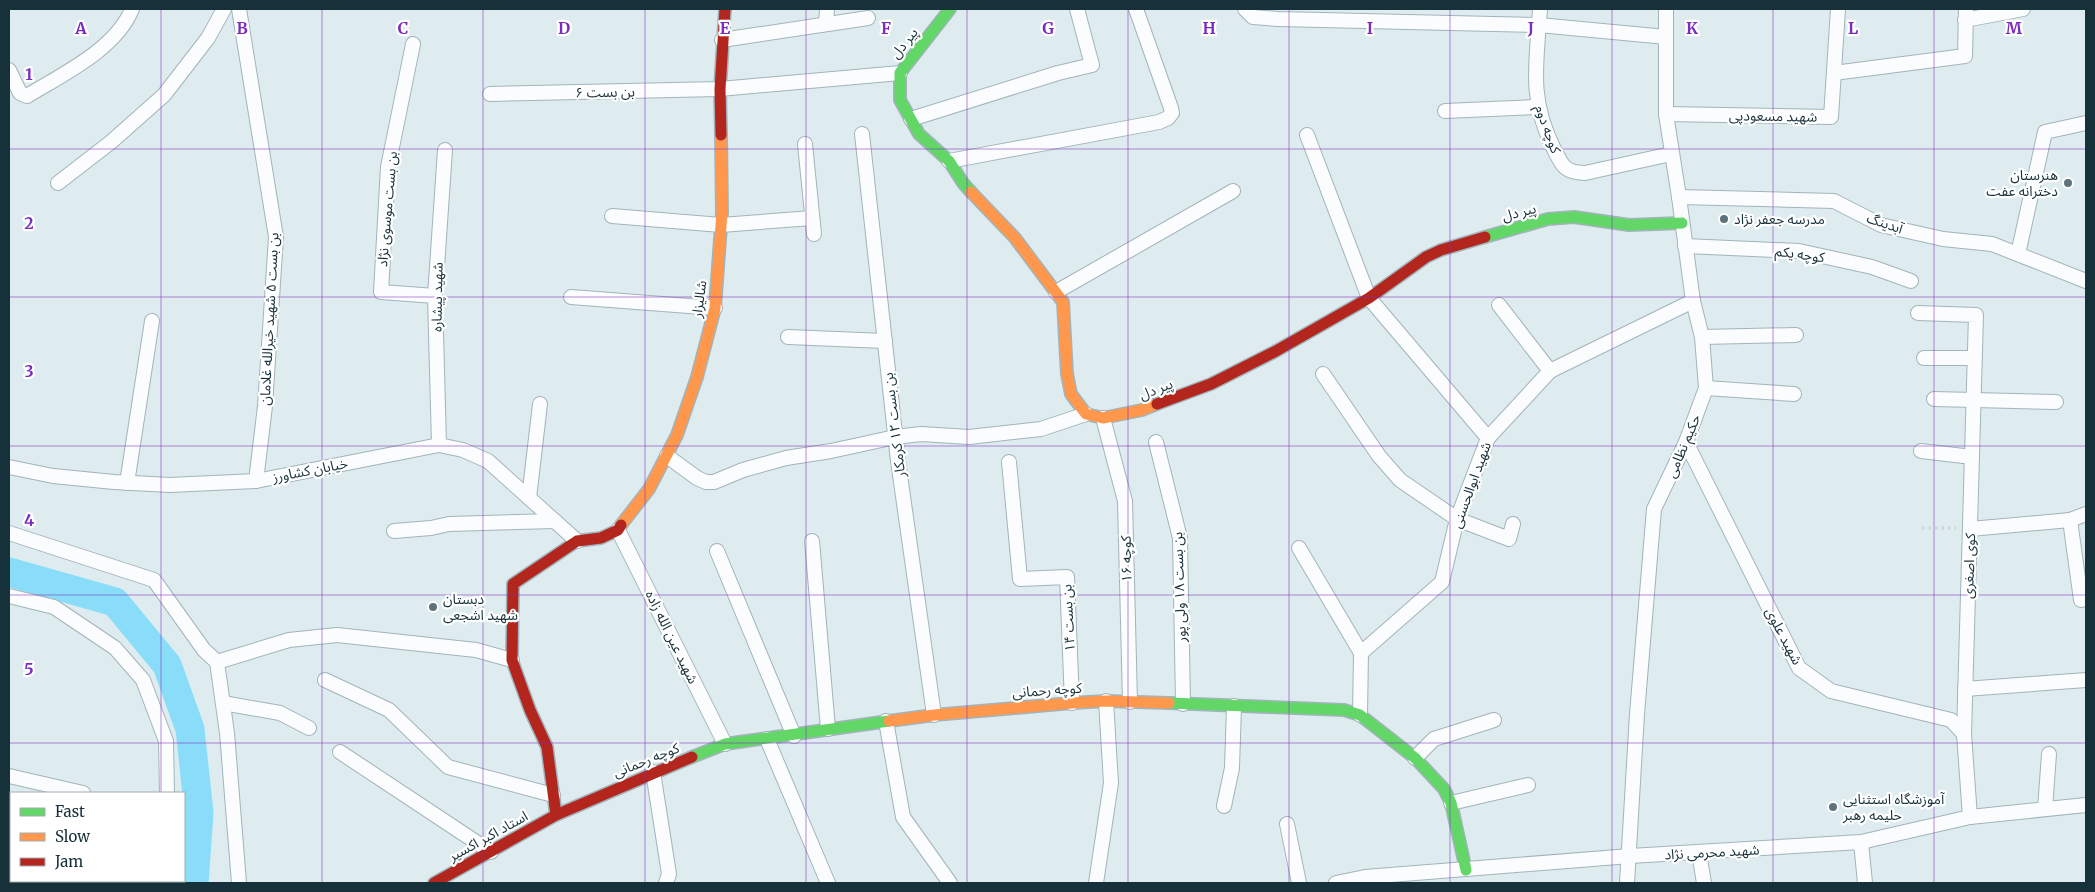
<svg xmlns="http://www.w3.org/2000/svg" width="2095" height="892" font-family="Merriweather,'Noto Sans Arabic',serif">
<rect width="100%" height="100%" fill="#deecf0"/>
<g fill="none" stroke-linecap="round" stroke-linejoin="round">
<path stroke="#89ddf8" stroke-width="29" d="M 9,572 L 115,602 L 167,665 L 190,729 L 199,813 L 194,883"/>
<defs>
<g id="street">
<path d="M 239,9 L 276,237 L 265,406 L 256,481"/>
<path d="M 1245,9 L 1253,17 L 1278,19 L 1539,25 L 1666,37"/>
<path d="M 1540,9 C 1537,62 1528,96 1553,147 C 1562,165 1563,172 1585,173 L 1671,154"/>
<path d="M 1965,20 L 2023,9"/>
<path d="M 826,24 L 827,9"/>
<path d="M 722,40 L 868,18"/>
<path d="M 413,44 L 388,167 L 381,292 L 435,296"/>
<path d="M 9,70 L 20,93 L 27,96 C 63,74 116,49 132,9"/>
<path d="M 1834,73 L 1965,56 L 1966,9"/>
<path d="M 490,94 L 720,89 L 900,73"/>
<path d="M 1445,111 L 1537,107"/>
<path d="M 1666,114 L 1831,117 L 1838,9"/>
<path d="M 911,119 L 1058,73 L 1092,65 L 1077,9"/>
<path d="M 862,134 L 898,461 L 934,715"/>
<path d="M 1307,135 L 1369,298 L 1488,438"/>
<path d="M 805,144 L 814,234"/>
<path d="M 949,161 L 1159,122 L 1168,118 L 1172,113 L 1171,108 L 1136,9"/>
<path d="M 58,183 L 111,142 L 164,95 L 208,38 L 224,9"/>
<path d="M 1679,197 L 1834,201 L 1881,225 L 1943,239 L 1992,244 L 2086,281"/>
<path d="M 612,216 L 721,225 L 812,218"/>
<path d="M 1685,246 L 1799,251 L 1872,267 L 1911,281"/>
<path d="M 2018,254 L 2045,132 L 2086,123"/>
<path d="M 1056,292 L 1233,191"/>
<path d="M 571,297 L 715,308"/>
<path d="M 1499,305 L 1550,371"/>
<path d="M 1918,313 L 1976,315 L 1964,734 L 1970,817"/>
<path d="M 788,337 L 885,341"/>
<path d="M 1702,337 L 1796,335"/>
<path d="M 1924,358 L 1974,358"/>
<path d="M 1323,374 L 1379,456 L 1400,480 L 1457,519 L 1509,539 L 1513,524"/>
<path d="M 1706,388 L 1794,394"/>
<path d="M 1934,399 L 2056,402"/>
<path d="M 1103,418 L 1125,501 L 1130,702"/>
<path d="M 1156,442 L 1180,538 L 1183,704"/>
<path d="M 1686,442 L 1799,668 L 1831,691 L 1951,720 L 1964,734"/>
<path d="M 439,445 L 435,296 L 445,150"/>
<path d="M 1921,451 L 1972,457"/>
<path d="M 667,456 L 697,478 L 706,482 L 714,482 L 743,470 L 786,458 L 831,451 L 895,437 L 921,434 L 969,437 L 1041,429 L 1086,414"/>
<path d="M 1009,462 L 1020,579 L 1067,577 L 1072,703"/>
<path d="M 9,467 L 53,476 L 114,482 L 170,485 L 256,481 L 439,445 L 463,450 L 488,461 L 577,541"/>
<path d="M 127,483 L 152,321"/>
<path d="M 529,498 L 540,404"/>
<path d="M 2070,520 L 2081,600 L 2086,599"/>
<path d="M 1970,529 L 2070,520 L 2086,514"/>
<path d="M 618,530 L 725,744"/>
<path d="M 394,531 L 431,528 L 449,524 L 555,521"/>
<path d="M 9,533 L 154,580 L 204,650 L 217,662 L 289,640 L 337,635 L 476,650 L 512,660"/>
<path d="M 812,541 L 828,729"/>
<path d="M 1299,548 L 1361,653"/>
<path d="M 717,551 L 794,736"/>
<path d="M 9,596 L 54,607 L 115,648 L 143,680 L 166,741 L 167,793"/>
<path d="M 217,662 L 227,733 L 239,883"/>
<path d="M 325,680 L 389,710 L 448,767 L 553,795"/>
<path d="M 1965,689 L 2086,680"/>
<path d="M 223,703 L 280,713 L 309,728"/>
<path d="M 1360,715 L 1361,653 L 1442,582 L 1457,519 L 1488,438 L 1550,371 L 1693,301"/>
<path d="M 886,721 L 903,817 L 950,883"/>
<path d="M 767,739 L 828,883"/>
<path d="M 340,752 L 491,852"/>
<path d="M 1415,758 L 1434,739 L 1494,720"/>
<path d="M 653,772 L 669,874 L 666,883"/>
<path d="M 9,776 L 83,793"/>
<path d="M 1451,803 L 1528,785"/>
<path d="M 1224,806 L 1232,768 L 1234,706"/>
<path d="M 2045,809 L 2049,754"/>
<path d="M 1287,824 L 1299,883"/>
<path d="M 1861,842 L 1865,883"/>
<path d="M 1699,853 L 1704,883"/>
<path d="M 9,879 L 11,879"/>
<path d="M 22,881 L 39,883"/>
<path d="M 173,881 L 174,883"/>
<path d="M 1096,883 L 1111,783 L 1106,701"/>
<path d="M 1336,883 L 1365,877 L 1630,856 L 1861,842 L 1970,817 L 2086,805"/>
<path d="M 1627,883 L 1637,714 L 1654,509 L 1686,442 L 1706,388 L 1702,337 L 1693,301 L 1679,197 L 1666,114 L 1666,9"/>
</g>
<g id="fast">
<path d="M 950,9 L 900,73 L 900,100 L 919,134 L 949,161 L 963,183 L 971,192"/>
<path d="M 1485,237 L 1548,219 L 1574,217 L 1629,225 L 1682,223"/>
<path d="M 1169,703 L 1344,710 L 1360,715 L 1415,758 L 1444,789 L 1451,803 L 1466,870"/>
<path d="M 692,757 L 725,744 L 889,721"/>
</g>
<g id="slow">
<path d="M 971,192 L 1015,238 L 1063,302 L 1067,374 L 1071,394 L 1086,414 L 1103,418 L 1142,410 L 1157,404"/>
<path d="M 621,525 L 649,489 L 677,435 L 697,377 L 715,308 L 722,212 L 721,135"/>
<path d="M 889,721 L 934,715 L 1072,703 L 1106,701 L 1169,703"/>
</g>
<g id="jam">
<path d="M 721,135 L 720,89 L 725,9"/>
<path d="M 1157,404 L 1211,384 L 1276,351 L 1369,298 L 1426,257 L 1441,250 L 1485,237"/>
<path d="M 556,815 L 547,747 L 530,710 L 512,660 L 513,584 L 577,541 L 601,538 L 618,530 L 621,525"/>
<path d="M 434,883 L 556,815 L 692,757"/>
</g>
</defs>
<use href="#street" stroke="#a2b4bb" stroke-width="16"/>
<use href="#fast" stroke="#a2b4bb" stroke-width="14"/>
<use href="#slow" stroke="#a2b4bb" stroke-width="14"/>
<use href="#jam" stroke="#a2b4bb" stroke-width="14"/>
<path stroke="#d0d4d6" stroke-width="3" stroke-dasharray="2.5 4" stroke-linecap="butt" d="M 1922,528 L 1956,528"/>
<use href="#street" stroke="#fafcfd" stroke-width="14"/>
<use href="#fast" stroke="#63d668" stroke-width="11"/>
<use href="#slow" stroke="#ff974d" stroke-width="11"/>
<use href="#jam" stroke="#b3261e" stroke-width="11"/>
</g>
<path fill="none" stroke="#7b2cbf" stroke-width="1" stroke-opacity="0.55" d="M 161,9 L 161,793M 322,9 L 322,883M 483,9 L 483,883M 645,9 L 645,883M 806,9 L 806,883M 967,9 L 967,883M 1128,9 L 1128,883M 1289,9 L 1289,883M 1450,9 L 1450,883M 1612,9 L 1612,883M 1773,9 L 1773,883M 1934,9 L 1934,883M 9,149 L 2086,149M 9,297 L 2086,297M 9,446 L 2086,446M 9,595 L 2086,595M 9,743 L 2086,743M 161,881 L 161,883"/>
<g fill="#5d727a" stroke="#fff" stroke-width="2">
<circle cx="2068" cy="183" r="5"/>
<circle cx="1724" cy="219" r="5"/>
<circle cx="433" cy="607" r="5"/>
<circle cx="1833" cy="807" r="5"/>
</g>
<g text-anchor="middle" stroke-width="4.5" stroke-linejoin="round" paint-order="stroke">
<g font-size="14" fill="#17313a" stroke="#fff">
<text transform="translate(904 43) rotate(-52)" y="5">پیر دل</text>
<text transform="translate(605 92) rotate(-1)" y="5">بن بست ۶</text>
<text transform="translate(1773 116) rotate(1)" y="5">شهید مسعودپی</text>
<text transform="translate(1548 129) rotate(70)" y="5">کوچه دوم</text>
<text transform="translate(387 209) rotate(-85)" y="5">بن بست موسوی نژاد</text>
<text transform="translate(1519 212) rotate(-15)" y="5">پیر دل</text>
<text transform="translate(1885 223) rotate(19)" y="5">آبدینگ</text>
<text transform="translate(1800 254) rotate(8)" y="5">کوچه یکم</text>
<text transform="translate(437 297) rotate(-89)" y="5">شهید پیشاره</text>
<text transform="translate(699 299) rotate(-82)" y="5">شالیزار</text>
<text transform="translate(269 319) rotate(-87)" y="5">بن بست ۵ شهید خیرالله غلامان</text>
<text transform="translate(1156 389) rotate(-21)" y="5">پیر دل</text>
<text transform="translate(894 425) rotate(-97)" y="5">بن بست ۱۲ کرمکار</text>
<text transform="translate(1683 446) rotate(-67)" y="5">حکیم نظامی</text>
<text transform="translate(310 470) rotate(-11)" y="5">خیابان کشاورز</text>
<text transform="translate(1471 485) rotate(-70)" y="5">شهید ابوالحسنی</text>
<text transform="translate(1126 559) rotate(-91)" y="5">کوچه ۱۶</text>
<text transform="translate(1969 566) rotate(-88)" y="5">کوی اصغری</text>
<text transform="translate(1179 587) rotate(-92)" y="5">بن بست ۱۸ ولی پور</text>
<text transform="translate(1068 618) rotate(-93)" y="5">بن بست ۱۴</text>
<text transform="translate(1784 636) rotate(62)" y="5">شهید علوی</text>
<text transform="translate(672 637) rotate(64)" y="5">شهید عین الله زاده</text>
<text transform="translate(1047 690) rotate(-4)" y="5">کوچه رحمانی</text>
<text transform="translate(646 760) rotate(-22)" y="5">کوچه رحمانی</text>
<text transform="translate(488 836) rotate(-29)" y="5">استاد اکبر اکسیر</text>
<text transform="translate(1712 852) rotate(-3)" y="5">شهید محرمی نژاد</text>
</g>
<g font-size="14" fill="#17313a" stroke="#fff" text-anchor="start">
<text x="2058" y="180" text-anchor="end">هنرستان<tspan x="2058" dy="16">دخترانه عفت</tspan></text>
<text x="1734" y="224">مدرسه جعفر نژاد</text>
<text x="443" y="604">دبستان<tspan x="443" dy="16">شهید اشجعی</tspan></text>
<text x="1843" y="804">آموزشگاه استثنایی<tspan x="1843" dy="16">حلیمه رهبر</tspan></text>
</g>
</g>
<g font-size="16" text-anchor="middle" font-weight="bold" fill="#7b2cbf" stroke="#fff" stroke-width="4.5" stroke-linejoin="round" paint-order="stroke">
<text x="81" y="34">A</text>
<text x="242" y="34">B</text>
<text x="403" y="34">C</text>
<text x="564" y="34">D</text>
<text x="725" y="34">E</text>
<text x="886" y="34">F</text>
<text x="1048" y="34">G</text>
<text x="1209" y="34">H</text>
<text x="1370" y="34">I</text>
<text x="1531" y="34">J</text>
<text x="1692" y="34">K</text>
<text x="1853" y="34">L</text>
<text x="2014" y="34">M</text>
<text x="29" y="80">1</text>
<text x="29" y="229">2</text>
<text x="29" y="377">3</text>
<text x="29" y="526">4</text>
<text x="29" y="675">5</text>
</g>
<rect width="2095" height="892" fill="none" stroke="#17313a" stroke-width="20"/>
<rect x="10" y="792" width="175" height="90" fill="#ffffff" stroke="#a2adb0"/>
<rect x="20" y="808" width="25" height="8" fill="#63d668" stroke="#a2adb0"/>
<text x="55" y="817" font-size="15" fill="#17313a">Fast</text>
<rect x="20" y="833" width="25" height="8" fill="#ff974d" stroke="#a2adb0"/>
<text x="55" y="842" font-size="15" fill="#17313a">Slow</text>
<rect x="20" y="858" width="25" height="8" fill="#b3261e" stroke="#a2adb0"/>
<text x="55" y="867" font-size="15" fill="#17313a">Jam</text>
</svg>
